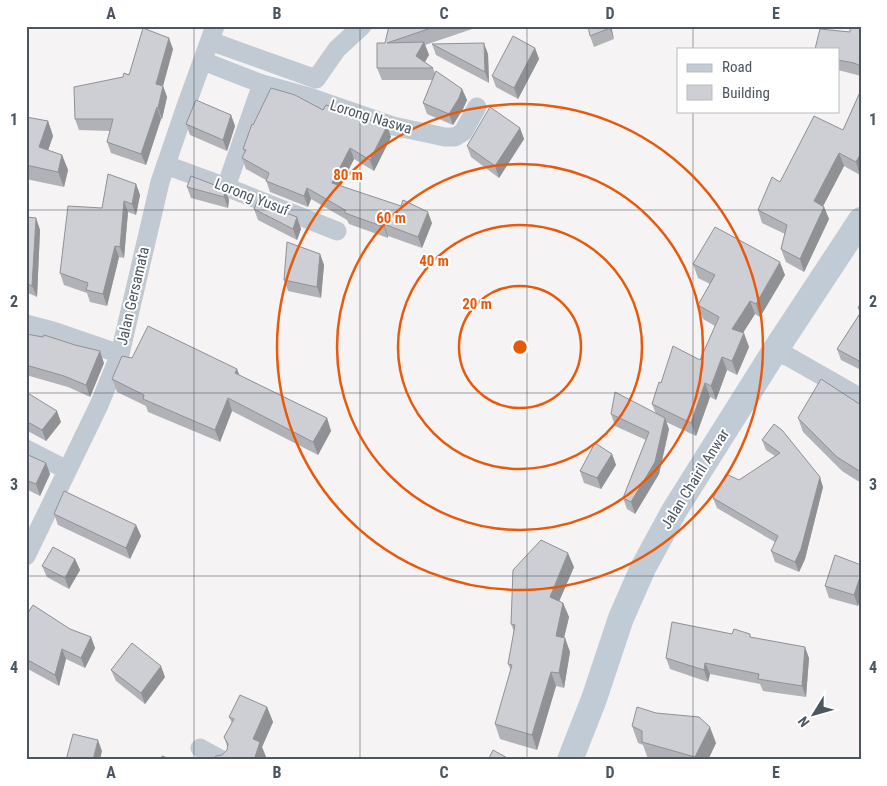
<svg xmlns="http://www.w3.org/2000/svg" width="887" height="786" font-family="'Roboto Condensed',sans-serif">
<rect width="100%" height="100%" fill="#f5f3f3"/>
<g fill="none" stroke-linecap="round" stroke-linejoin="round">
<g stroke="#c1cad2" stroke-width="19">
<path d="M 210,41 L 316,79 L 337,49 L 362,26"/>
<path d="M 203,61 L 262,84 L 309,97 L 393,126 L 445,137 L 455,137 L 463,132 L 477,107"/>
<path d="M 166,165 L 226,187 L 337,231"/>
<path d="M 226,187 L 262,84"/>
<path d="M 26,324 L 53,331 L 120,354"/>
<path d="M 774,352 L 789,357 L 861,398"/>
<path d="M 26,449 L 67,470"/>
<path d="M 26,556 L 99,405 L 120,354 L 160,182 L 186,106 L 215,26"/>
<path d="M 200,748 L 222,760"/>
</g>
<path stroke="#c1cbd6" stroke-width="26" d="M 570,760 L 594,699 L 621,618 L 643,568 L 674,511 L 774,352 L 861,220"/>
</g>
<g fill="#b0b2b7">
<path d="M 389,26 L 481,26 L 425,45 L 429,55 L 425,62 L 433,68 L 435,73 L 462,89 L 467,100 L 463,109 L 453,125 L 427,114 L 423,103 L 432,80 L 382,80 L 377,68 L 385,43 Z"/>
<path d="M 611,26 L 614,39 L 594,47 L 590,36 Z"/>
<path d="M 861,26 L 861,76 L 838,70 L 838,49 L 850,32 Z"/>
<path d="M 432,44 L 488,54 L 489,83 L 436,55 Z"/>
<path d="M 535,48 L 539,59 L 518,99 L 496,87 L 492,76 Z"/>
<path d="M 173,49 L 163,86 L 167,97 L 162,119 L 161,119 L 146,165 L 111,153 L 107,142 L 110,131 L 79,130 L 75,119 L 123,77 Z"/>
<path d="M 861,90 L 860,175 L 844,166 L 823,206 L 824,207 L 829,219 L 804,272 L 786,262 L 781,249 L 785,234 L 762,223 L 758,210 L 780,182 L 843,130 Z"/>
<path d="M 323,110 L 391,137 L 374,171 L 354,159 L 341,186 L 432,223 L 422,248 L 388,236 L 388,238 L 349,224 L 347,220 L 311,199 L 308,207 L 270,192 L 266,180 L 246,169 L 242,158 L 245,153 L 243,149 L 253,125 Z"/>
<path d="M 231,115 L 235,126 L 227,151 L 190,135 L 186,124 Z"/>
<path d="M 26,117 L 48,121 L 53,136 L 48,150 L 62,155 L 68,170 L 64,187 L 26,179 Z"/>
<path d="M 520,128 L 524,139 L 499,178 L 471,157 L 467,146 Z"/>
<path d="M 136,184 L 140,195 L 136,215 L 128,212 L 124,258 L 119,257 L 107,306 L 90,302 L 87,293 L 64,285 L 60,273 L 102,208 Z"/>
<path d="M 187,187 L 225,189 L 229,200 L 228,208 L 191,198 Z"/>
<path d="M 254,209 L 301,229 L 297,240 L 258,220 Z"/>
<path d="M 26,217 L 36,218 L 40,230 L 37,297 L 26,292 Z"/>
<path d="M 320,254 L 324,265 L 321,298 L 288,291 L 284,280 Z"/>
<path d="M 693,264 L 785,275 L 760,317 L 755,314 L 743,333 L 749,347 L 737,375 L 727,370 L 716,400 L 710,397 L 696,436 L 666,422 L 669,429 L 659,474 L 635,514 L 627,509 L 623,498 L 646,440 L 615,426 L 611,414 L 656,414 L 652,404 L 661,383 L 700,360 L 715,326 L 703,319 L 698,305 L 710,284 L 698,278 Z"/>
<path d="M 861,302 L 861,370 L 841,360 L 837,349 L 860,313 L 858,308 Z"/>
<path d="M 26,334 L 104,363 L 90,397 L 68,387 L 26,375 Z"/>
<path d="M 132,358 L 237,369 L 239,375 L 327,418 L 331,431 L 318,455 L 232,411 L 220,442 L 148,412 L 146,406 L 117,392 L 112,379 Z"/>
<path d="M 26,392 L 61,422 L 46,441 L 26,430 Z"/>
<path d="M 861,405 L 861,483 L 842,471 L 803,432 L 798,418 Z"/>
<path d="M 774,424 L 823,487 L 805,559 L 799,572 L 775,562 L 771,551 L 775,542 L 717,508 L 713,498 L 775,456 L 766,450 L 762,440 Z"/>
<path d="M 26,454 L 46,463 L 50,474 L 40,496 L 26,489 Z"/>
<path d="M 612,454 L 616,465 L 601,489 L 584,483 L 580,471 Z"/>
<path d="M 54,514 L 136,525 L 141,536 L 130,559 L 58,525 Z"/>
<path d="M 75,559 L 80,570 L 69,589 L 47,577 L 42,566 Z"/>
<path d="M 861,565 L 861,597 L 858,606 L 829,598 L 825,586 Z"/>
<path d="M 574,567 L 559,601 L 563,603 L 569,617 L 564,638 L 565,638 L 570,652 L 564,688 L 556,686 L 537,750 L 500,739 L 495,724 L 511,671 L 508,664 L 514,632 L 511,624 Z"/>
<path d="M 26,616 L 70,629 L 91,637 L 95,648 L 85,668 L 66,659 L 59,686 L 26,668 Z"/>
<path d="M 752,637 L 809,658 L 806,697 L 763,691 L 760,684 L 710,674 L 708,682 L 670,669 L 666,658 Z"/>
<path d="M 111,670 L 165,677 L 145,704 L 116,681 Z"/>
<path d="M 267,707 L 273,722 L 262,747 L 266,757 L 265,760 L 213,760 L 222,755 L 227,750 L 227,746 L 224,737 L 232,723 L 229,717 Z"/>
<path d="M 632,726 L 716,743 L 708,760 L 651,760 L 648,759 L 643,745 L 638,743 Z"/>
</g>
<g fill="#909195">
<path d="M 609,26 L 611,26 L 614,39 Z"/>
<path d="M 169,38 L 173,49 L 163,86 L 167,97 L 162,119 L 158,108 L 156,84 Z"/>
<path d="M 424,42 L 429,55 L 421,68 L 416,56 Z"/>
<path d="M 484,43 L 488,54 L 489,83 L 485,72 Z"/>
<path d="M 535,48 L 539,59 L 518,99 L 514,88 Z"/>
<path d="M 462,89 L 467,100 L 463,109 L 453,125 L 449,114 Z"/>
<path d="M 157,107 L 161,119 L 146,165 L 141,154 Z"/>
<path d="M 231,115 L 235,126 L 227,151 L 223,140 Z"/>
<path d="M 48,121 L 53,136 L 44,162 L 39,147 Z"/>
<path d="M 387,126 L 391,137 L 374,171 L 370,160 Z"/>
<path d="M 520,128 L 524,139 L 499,178 L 495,166 Z"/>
<path d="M 350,148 L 354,159 L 336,194 L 332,183 Z"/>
<path d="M 839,153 L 844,166 L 819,214 L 814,201 Z"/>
<path d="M 861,153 L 861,174 L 860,175 L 856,162 Z"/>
<path d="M 62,155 L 68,170 L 64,187 L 58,172 Z"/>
<path d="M 136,184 L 140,195 L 136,215 L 132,204 Z"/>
<path d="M 307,188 L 311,199 L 308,207 L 304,196 Z"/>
<path d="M 225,189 L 229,200 L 228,208 L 224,197 Z"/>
<path d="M 124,201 L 128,212 L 124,258 L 120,247 Z"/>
<path d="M 824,207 L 829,219 L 804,272 L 800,259 Z"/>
<path d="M 428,212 L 432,223 L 422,248 L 418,237 Z"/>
<path d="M 297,217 L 301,229 L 297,240 L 293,229 Z"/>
<path d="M 36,218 L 40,230 L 37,297 L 32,286 Z"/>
<path d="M 384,224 L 388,236 L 388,238 L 384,227 Z"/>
<path d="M 115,246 L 119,257 L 107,306 L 103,294 Z"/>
<path d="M 320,254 L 324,265 L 321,298 L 317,287 Z"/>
<path d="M 780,262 L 785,275 L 760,317 L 756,304 Z"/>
<path d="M 750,301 L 755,314 L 737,342 L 732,329 Z"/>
<path d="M 744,333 L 749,347 L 737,375 L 732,361 Z"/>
<path d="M 100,351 L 104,363 L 90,397 L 86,385 Z"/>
<path d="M 722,357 L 727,370 L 716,400 L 711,386 Z"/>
<path d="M 237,369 L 242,382 L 235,373 Z"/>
<path d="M 705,383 L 710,397 L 696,436 L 691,423 Z"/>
<path d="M 228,398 L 232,411 L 220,442 L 215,430 Z"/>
<path d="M 57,411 L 61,422 L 46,441 L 42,430 Z"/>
<path d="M 327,418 L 331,431 L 318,455 L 313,442 Z"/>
<path d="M 665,418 L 669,429 L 659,474 L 635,514 L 631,502 Z"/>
<path d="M 612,454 L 616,465 L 601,489 L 597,478 Z"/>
<path d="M 46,463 L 50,474 L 40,496 L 36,484 Z"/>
<path d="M 820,477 L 823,487 L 805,559 L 799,572 L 795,562 Z"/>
<path d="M 136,525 L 141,536 L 130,559 L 126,548 Z"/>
<path d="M 568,553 L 574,567 L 555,611 L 550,597 Z"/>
<path d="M 75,559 L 80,570 L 69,589 L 65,578 Z"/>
<path d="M 861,574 L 861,597 L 858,606 L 854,595 Z"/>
<path d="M 563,603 L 569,617 L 561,650 L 556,636 Z"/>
<path d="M 91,637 L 95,648 L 85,668 L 81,658 Z"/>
<path d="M 565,638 L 570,652 L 564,688 L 559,673 Z"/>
<path d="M 805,647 L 809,658 L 806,697 L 802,686 Z"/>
<path d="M 62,649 L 66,659 L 59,686 L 55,675 Z"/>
<path d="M 705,663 L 710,674 L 708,682 L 704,670 Z"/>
<path d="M 161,666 L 165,677 L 145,704 L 141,693 Z"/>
<path d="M 551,672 L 556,686 L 537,750 L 532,735 Z"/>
<path d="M 267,707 L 273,722 L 262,747 L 266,757 L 265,760 L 254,760 L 253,739 Z"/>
<path d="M 710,727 L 716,743 L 708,760 L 696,760 L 695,757 Z"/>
<path d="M 98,740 L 102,751 L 100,760 L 93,760 Z"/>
</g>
<g fill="#cdcfd5" stroke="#909195">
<path d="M 389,26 L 437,26 L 387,43 L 424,42 L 416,56 L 433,68 L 377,68 L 377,43 L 385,43 Z"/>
<path d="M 588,26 L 609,26 L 610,28 L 590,36 Z"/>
<path d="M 850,26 L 861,26 L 861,66 L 854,63 L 838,60 L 838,49 L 815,49 L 820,29 L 850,32 Z"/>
<path d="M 143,28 L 169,38 L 156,84 L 163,86 L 158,108 L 157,107 L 141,154 L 107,142 L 113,119 L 75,119 L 74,87 L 123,77 L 124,73 L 129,75 Z"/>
<path d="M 513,36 L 535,48 L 514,88 L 492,76 Z"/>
<path d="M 484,43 L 485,72 L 432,44 Z"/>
<path d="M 436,71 L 462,89 L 459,98 L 449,114 L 423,103 Z"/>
<path d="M 271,88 L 295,95 L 323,110 L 326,105 L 387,126 L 370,160 L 350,148 L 332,183 L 401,206 L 403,200 L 428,212 L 418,237 L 384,224 L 384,227 L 345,213 L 345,210 L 307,188 L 304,196 L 266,181 L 269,173 L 242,158 L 246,150 L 243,149 L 252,124 L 253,125 Z"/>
<path d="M 861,90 L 861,153 L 856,162 L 839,153 L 814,201 L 824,207 L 800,259 L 781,249 L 787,225 L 758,210 L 772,177 L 780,182 L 814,116 L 843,130 Z"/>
<path d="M 196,100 L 231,115 L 223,140 L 186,124 Z"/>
<path d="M 490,107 L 520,128 L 495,166 L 467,146 Z"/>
<path d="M 26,117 L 48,121 L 39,147 L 62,155 L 58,172 L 26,165 Z"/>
<path d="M 108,174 L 136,184 L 132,204 L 124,201 L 120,247 L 115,246 L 103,294 L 86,290 L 88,283 L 60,273 L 68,206 L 102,208 Z"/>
<path d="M 191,176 L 225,189 L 224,197 L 187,187 Z"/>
<path d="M 257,202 L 297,217 L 293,229 L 254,209 Z"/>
<path d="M 26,217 L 36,218 L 32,286 L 26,283 Z"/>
<path d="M 715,227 L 780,262 L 756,304 L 750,301 L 732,329 L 744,333 L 732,361 L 722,357 L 711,386 L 705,383 L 691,423 L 652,404 L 659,382 L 661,383 L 673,346 L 700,360 L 719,317 L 698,305 L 715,275 L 693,264 Z"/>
<path d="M 287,242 L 320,254 L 317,287 L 284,280 Z"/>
<path d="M 861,302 L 861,310 L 858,308 Z"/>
<path d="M 861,312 L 861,362 L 837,349 Z"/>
<path d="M 148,326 L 237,369 L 235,373 L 327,418 L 313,442 L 228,398 L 215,430 L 143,399 L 144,395 L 112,379 L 122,356 L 132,358 Z"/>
<path d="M 26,334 L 43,337 L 44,335 L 75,345 L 100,351 L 86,385 L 64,376 L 26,365 Z"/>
<path d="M 821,379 L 861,405 L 861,472 L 837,457 L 798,418 Z"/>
<path d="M 26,392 L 57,411 L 42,430 L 26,421 Z"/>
<path d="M 615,392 L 665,418 L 655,462 L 631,502 L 623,498 L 649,432 L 611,414 Z"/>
<path d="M 774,424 L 782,430 L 820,477 L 801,549 L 795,562 L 771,551 L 778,536 L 713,498 L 726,474 L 739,480 L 780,453 L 762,440 Z"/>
<path d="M 595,443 L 612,454 L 597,478 L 580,471 Z"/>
<path d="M 26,454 L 46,463 L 36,484 L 26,480 Z"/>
<path d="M 64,491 L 136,525 L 126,548 L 54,514 Z"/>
<path d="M 541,540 L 568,553 L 550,597 L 563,603 L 556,636 L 565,638 L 559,673 L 551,672 L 532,735 L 495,724 L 512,665 L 508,664 L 515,625 L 511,624 L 513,570 Z"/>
<path d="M 53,547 L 75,559 L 65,578 L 42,566 Z"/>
<path d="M 835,555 L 861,565 L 861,574 L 854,595 L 825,586 Z"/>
<path d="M 33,605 L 70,629 L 91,637 L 81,658 L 62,649 L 55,675 L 26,659 L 26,616 Z"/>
<path d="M 672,622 L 732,634 L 734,629 L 750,634 L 750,637 L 805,647 L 802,686 L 758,679 L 759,674 L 705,663 L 704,670 L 666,658 Z"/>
<path d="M 132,643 L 161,666 L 141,693 L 111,670 Z"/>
<path d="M 240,695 L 267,707 L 253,739 L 260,742 L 254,760 L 213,760 L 216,756 L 222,755 L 227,750 L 228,744 L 224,737 L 234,719 L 229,717 Z"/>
<path d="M 637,707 L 656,713 L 699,717 L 710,727 L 695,757 L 642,742 L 642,731 L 632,726 Z"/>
<path d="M 73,734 L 98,740 L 93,760 L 66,760 Z"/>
<path d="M 493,750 L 511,760 L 488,760 Z"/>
<path d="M 162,756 L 173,760 L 161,760 Z"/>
</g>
<path fill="none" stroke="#4a5661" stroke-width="1" stroke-opacity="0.55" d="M 194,26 L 194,760M 360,26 L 360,760M 527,26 L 527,760M 693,26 L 693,49M 693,111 L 693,760M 26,210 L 861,210M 26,393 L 861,393M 26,576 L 861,576"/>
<g fill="none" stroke="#e8590c" stroke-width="2.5">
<circle cx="520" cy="347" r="61"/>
<circle cx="520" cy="347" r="122"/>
<circle cx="520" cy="347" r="183"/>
<circle cx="520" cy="347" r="243"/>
</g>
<g text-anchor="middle" stroke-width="4" stroke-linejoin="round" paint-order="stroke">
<g font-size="15" fill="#4a5661" stroke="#fff">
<text transform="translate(371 117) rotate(17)" y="5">Lorong Naswa</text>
<text transform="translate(252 197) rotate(21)" y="5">Lorong Yusuf</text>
<text transform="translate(133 296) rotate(-77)" y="5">Jalan Gersamata</text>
<text transform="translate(695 479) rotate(-58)" y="5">Jalan Chairil Anwar</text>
</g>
</g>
<circle cx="520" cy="347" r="8" fill="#e8590c" stroke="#fff" stroke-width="2.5"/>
<g font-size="15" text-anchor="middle" font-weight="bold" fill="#e8590c" stroke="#fff" stroke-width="4" stroke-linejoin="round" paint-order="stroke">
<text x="348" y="180">80 m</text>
<text x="391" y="223">60 m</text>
<text x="434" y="266">40 m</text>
<text x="477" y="309">20 m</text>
</g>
<rect width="887" height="786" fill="none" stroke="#ffffff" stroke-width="55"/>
<rect x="677" y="48" width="162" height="65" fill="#ffffff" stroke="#b7bbc0"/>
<rect x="687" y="64" width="25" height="8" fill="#c1cbd6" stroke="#b7bbc0"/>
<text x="722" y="72" font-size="15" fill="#4a5661">Road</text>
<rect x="687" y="85" width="25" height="15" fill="#cdcfd5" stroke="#b7bbc0"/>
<text x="722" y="98" font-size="15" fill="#4a5661">Building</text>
<g transform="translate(814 714) rotate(233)" stroke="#ffffff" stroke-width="4" paint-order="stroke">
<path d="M0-4L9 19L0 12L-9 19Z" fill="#4a5661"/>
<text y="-8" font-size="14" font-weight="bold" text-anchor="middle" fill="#4a5661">N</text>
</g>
<rect x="28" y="28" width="832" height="730" fill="none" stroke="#4a5661" stroke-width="2"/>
<g font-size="16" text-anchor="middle" font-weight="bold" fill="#4a5661">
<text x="111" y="19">A</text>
<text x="277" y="19">B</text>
<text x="444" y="19">C</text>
<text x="610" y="19">D</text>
<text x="776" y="19">E</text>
<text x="14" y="125">1</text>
<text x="873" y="125">1</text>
<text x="14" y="307">2</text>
<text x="873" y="307">2</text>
<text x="14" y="490">3</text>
<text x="873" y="490">3</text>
<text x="14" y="673">4</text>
<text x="873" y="673">4</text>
<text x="111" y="778">A</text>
<text x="277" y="778">B</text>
<text x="444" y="778">C</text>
<text x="610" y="778">D</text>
<text x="776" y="778">E</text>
</g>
</svg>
